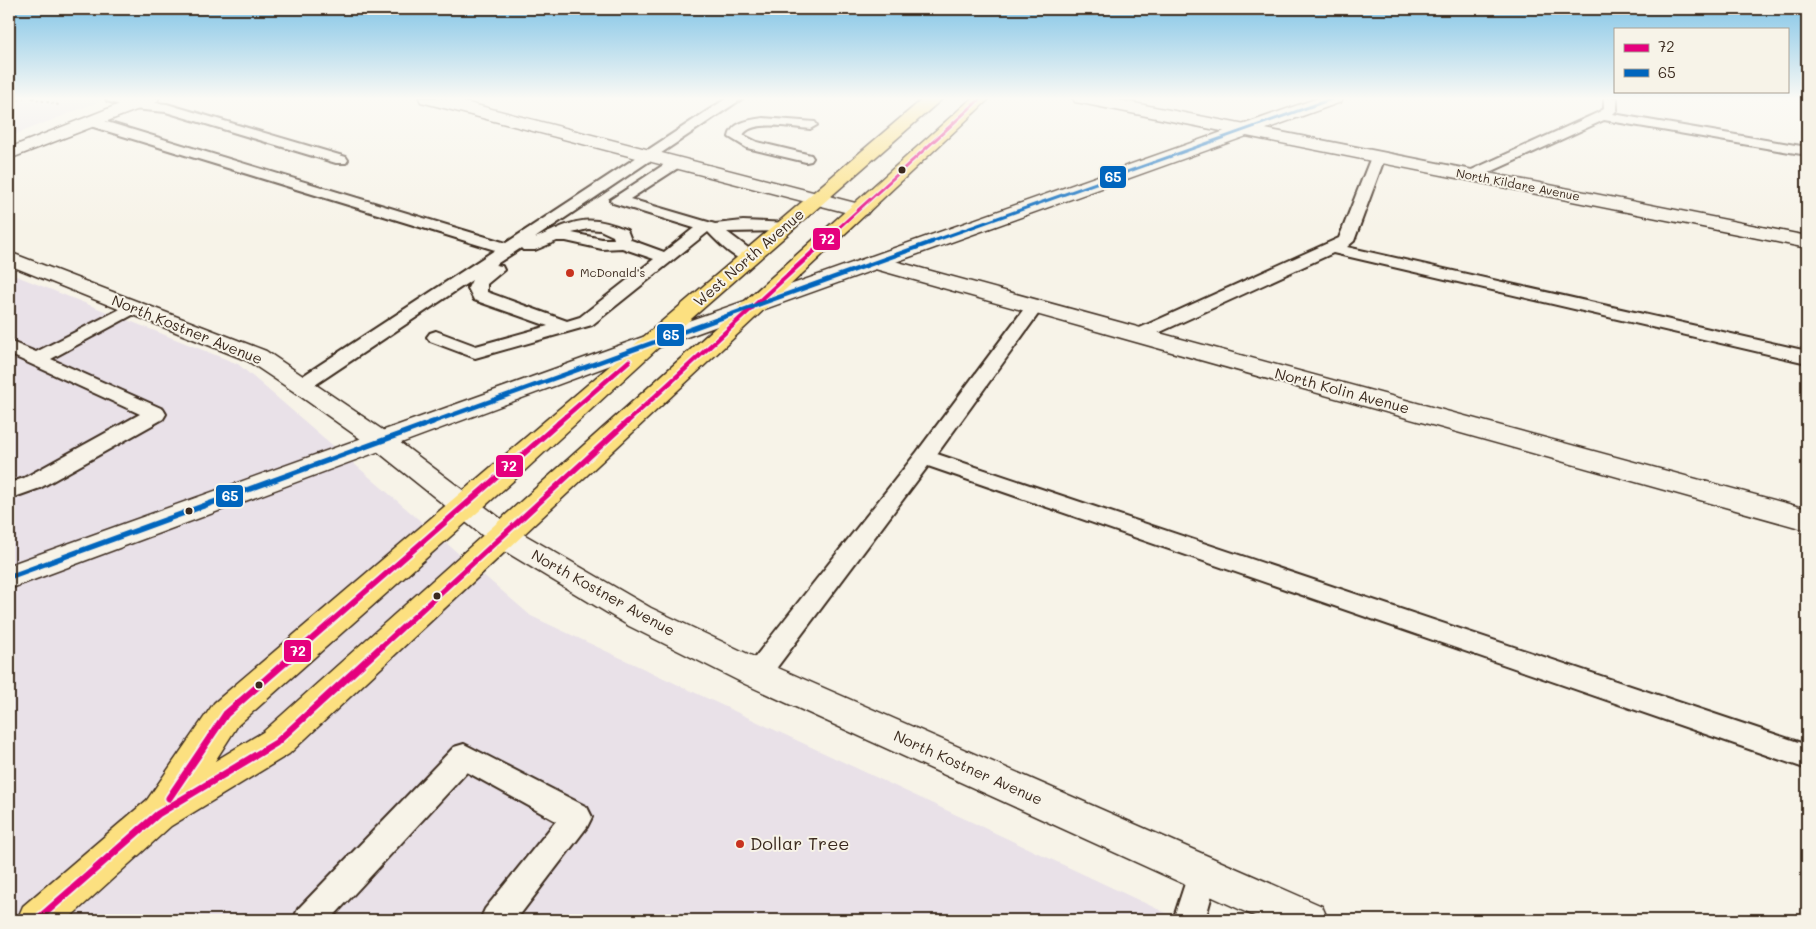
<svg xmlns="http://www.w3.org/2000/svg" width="1816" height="929" font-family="Mali,sans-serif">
<rect width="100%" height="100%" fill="#f7f3e8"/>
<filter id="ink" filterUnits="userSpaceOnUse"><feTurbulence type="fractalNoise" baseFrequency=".02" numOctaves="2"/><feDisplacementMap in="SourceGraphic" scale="10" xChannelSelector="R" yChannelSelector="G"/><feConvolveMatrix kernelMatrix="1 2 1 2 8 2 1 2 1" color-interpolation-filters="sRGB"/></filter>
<g filter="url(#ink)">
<g fill="#e9e1e8">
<path d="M 9,98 L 108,98 L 9,137 Z"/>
<path d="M 9,273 L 238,364 L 531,616 L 1181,920 L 9,920 Z"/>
</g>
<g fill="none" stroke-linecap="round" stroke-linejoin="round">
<defs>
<g id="service">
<path d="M 106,98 L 126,98 L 135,101 L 167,104 L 346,157 L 348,160 L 346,163 L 336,163 L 166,112 L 133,109 L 107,101 Z"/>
<path d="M 727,98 L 743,98 L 535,238 C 573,222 586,212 627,230 L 631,240 L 664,252 L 694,228 L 613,203 L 610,200 L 671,160 L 681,160 L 683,163 L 681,166 L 630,199 L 715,224 L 743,221 L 791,223 L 793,226 L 791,229 L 785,231 L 727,232 L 755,253 L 757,257 L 755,261 C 738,265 719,243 708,232 L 592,325 L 475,358 L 430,341 L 427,337 L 430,333 L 436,331 L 476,346 L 548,326 L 474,300 L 468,288 L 472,280 L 309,389 L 302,391 L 295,389 L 292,385 L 295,381 L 495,250 L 87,125 L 85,122 L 92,118 L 97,119 L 506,243 ZM 588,229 L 600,230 L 613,236 L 614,239 L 602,239 L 572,233 ZM 557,241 L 566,241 L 602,249 L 622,248 L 654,259 L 580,317 L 567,321 L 487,292 L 487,284 L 504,270 L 502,266 L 495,265 L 521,248 L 523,250 L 535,250 Z"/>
<path d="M 1604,98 L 1617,98 L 1617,110 L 1613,114 L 1807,147 L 1807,155 L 1604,120 L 1475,179 L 1465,179 L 1463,176 L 1465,173 L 1597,113 L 1604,109 Z"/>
<path d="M 763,118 L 815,122 L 817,125 L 810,129 C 794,128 752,119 743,135 L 757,142 L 811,155 L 813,158 L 811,161 L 806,162 L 747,148 L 729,137 C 732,122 749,120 763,118 Z"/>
<path d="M 1378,153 L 1383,154 L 1385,157 L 1354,241 L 1347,247 L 1807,351 L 1807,363 L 1333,253 L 1145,339 L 1139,340 L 1133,339 L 1130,335 L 1133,331 L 1339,238 L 1371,157 L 1373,154 Z"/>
<path d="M 1035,301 L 1041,302 L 1044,306 L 937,454 L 1807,745 L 1807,769 L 928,466 L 766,682 L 757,685 L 748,682 L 744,674 L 748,666 L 917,452 L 1029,302 Z"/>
<path d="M 134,302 L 140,303 L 143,307 L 140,311 L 51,359 L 163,409 L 166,414 L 163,419 L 40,488 L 9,499 L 9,483 L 24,478 L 140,414 L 9,354 L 9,341 L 36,352 Z"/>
<path d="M 464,744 L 587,807 L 592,817 L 587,827 L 516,920 L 480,920 L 485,909 L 556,821 L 467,772 L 330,920 L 293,920 L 298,909 L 454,747 Z"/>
<path d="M 1203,858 L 1214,862 L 1218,873 L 1205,920 L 1173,920 L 1192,862 Z"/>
</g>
<g id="minor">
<path d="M 135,98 L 159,98 L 157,102 L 9,159 L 9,148 Z"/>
<path d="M 419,98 L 449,98 L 867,206 L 870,210 L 867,214 L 860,216 L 421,102 Z"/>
<path d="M 1073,98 L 1109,98 L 1807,236 L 1807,248 L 1081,103 L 1075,102 Z"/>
<path d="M 876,256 L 1807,509 L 1807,530 L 868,267 L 865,262 L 868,257 Z"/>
</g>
<path id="tertiary" d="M 9,252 L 266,351 L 390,435 L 513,528 L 651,608 L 769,664 L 1322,906 L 1328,920 L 1263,920 L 745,684 L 629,626 L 493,544 L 372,447 L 293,391 L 248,361 L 9,265 Z"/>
<path id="secondary" d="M 1318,98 L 1343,98 L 1341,102 L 659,347 L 9,589 L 9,565 L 643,337 Z"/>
<path id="primary" d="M 924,98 L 943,98 L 659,347 L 522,473 L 238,725 L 215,761 L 263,732 L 972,98 L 990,98 L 289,754 L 171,826 L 67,920 L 17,920 L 23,906 L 147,800 L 214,703 Z"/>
</defs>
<use href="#service" stroke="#3b2a1e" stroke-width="4"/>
<use href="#minor" stroke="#3b2a1e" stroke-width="3"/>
<use href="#tertiary" stroke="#3b2a1e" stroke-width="3"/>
<use href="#secondary" stroke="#3b2a1e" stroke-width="3"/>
<use href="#primary" stroke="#3b2a1e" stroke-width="3"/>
<g stroke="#3b2a1e" stroke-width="2" stroke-dasharray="2.5 2.5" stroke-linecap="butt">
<path d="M 32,98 L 59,105"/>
<path d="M 9,104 L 24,98"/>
</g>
<use href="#service" fill="#f7f3e8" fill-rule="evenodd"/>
<use href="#minor" fill="#f7f3e8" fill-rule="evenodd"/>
<use href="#tertiary" fill="#f7f3e8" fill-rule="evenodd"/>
<use href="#secondary" fill="#f7f3e8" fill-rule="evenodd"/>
<use href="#primary" fill="#fce080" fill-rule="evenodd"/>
<defs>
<path id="bus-1-far3" d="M 822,243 L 981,98"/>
<g id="bus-1-far2">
<path d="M 558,423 L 629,361"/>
<path d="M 626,423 L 824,242"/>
</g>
<g id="bus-1-far1">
<path d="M 301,648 L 560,422"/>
<path d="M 380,648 L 627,422"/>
</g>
<g id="bus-1">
<path d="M 169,798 L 226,714 L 303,647"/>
<path d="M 37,920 L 158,814 L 276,743 L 381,647"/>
</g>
<path id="bus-2-far2" d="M 928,243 L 1334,98"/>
<path id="bus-2-far1" d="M 430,423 L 932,242"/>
<path id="bus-2" d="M 9,577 L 433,422"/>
</defs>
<use href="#bus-1-far3" stroke="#f7f3e8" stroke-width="5.5"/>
<use href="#bus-1-far2" stroke="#f7f3e8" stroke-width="8"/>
<use href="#bus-1-far1" stroke="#f7f3e8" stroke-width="9"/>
<use href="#bus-1" stroke="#f7f3e8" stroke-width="11"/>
<use href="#bus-2-far2" stroke="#f7f3e8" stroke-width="5.5"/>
<use href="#bus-2-far1" stroke="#f7f3e8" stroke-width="8"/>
<use href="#bus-2" stroke="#f7f3e8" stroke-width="9"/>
<use href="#bus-1-far3" stroke="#e5007d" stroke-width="3"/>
<use href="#bus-1-far2" stroke="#e5007d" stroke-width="4.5"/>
<use href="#bus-1-far1" stroke="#e5007d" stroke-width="5.5"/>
<use href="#bus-1" stroke="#e5007d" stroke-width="7"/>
<use href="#bus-2-far2" stroke="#0065bd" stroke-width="3"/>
<use href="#bus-2-far1" stroke="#0065bd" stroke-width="4.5"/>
<use href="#bus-2" stroke="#0065bd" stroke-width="5.5"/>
</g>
</g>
<linearGradient id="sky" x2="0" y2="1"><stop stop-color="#83c5e7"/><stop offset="0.43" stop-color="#fbfaf5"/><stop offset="1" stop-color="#fbfaf5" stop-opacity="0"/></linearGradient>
<rect width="1816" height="229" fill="url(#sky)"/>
<g fill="#3b2a1e" stroke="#f7f3e8" stroke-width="2">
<circle cx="902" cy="170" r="4.5"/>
<circle cx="189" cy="511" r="4.5"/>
<circle cx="437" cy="596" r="4.5"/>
<circle cx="259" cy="685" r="4.5"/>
</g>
<g fill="#c8321e" stroke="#f7f3e8" stroke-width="2">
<circle cx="570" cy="273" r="5"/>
<circle cx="740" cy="844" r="5"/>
</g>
<g text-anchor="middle" stroke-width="4" stroke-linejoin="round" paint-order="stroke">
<g font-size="12" fill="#3b2a1e" stroke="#f7f3e8">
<text transform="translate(1518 185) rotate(11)" y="4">North Kildare Avenue</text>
</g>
<g font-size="12" fill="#3b2a1e" stroke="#f7f3e8" text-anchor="start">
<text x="580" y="277">McDonald's</text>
</g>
<g font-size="15" fill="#3b2a1e" stroke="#f7f3e8">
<text transform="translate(749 258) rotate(-41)" y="5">West North Avenue</text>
<text transform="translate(187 330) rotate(22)" y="5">North Kostner Avenue</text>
<text transform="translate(1342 391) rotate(15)" y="5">North Kolin Avenue</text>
<text transform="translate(603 593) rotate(29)" y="5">North Kostner Avenue</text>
<text transform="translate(968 768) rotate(24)" y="5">North Kostner Avenue</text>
</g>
<g font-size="18" fill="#3b2a1e" stroke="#f7f3e8" text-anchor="start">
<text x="750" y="850">Dollar Tree</text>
</g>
</g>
<g stroke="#f7f3e8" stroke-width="2">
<rect x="1099" y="165" width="28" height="24" rx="5" fill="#0065bd"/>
<rect x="812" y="227" width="29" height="24" rx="5" fill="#e5007d"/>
<rect x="656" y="323" width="29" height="24" rx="5" fill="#0065bd"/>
<rect x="495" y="454" width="29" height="24" rx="5" fill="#e5007d"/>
<rect x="215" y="484" width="29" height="24" rx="5" fill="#0065bd"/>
<rect x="283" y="639" width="29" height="24" rx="5" fill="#e5007d"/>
</g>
<g font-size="14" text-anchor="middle" font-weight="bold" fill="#fff">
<text x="1113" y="182">65</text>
<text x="827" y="244">72</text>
<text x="671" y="340">65</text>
<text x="509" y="471">72</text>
<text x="230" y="501">65</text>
<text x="298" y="656">72</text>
</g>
<rect width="1816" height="929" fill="none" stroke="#f7f3e8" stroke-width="30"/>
<rect x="15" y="15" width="1786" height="899" fill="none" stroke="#3b2a1e" stroke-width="2" filter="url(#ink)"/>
<rect x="1614" y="28" width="175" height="65" fill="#f7f3e8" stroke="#aca397"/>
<rect x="1624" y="44" width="25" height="8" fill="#e5007d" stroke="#aca397"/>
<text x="1658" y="52" font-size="15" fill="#3b2a1e">72</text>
<rect x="1624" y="69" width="25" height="8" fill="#0065bd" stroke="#aca397"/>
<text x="1658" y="78" font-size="15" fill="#3b2a1e">65</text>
</svg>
